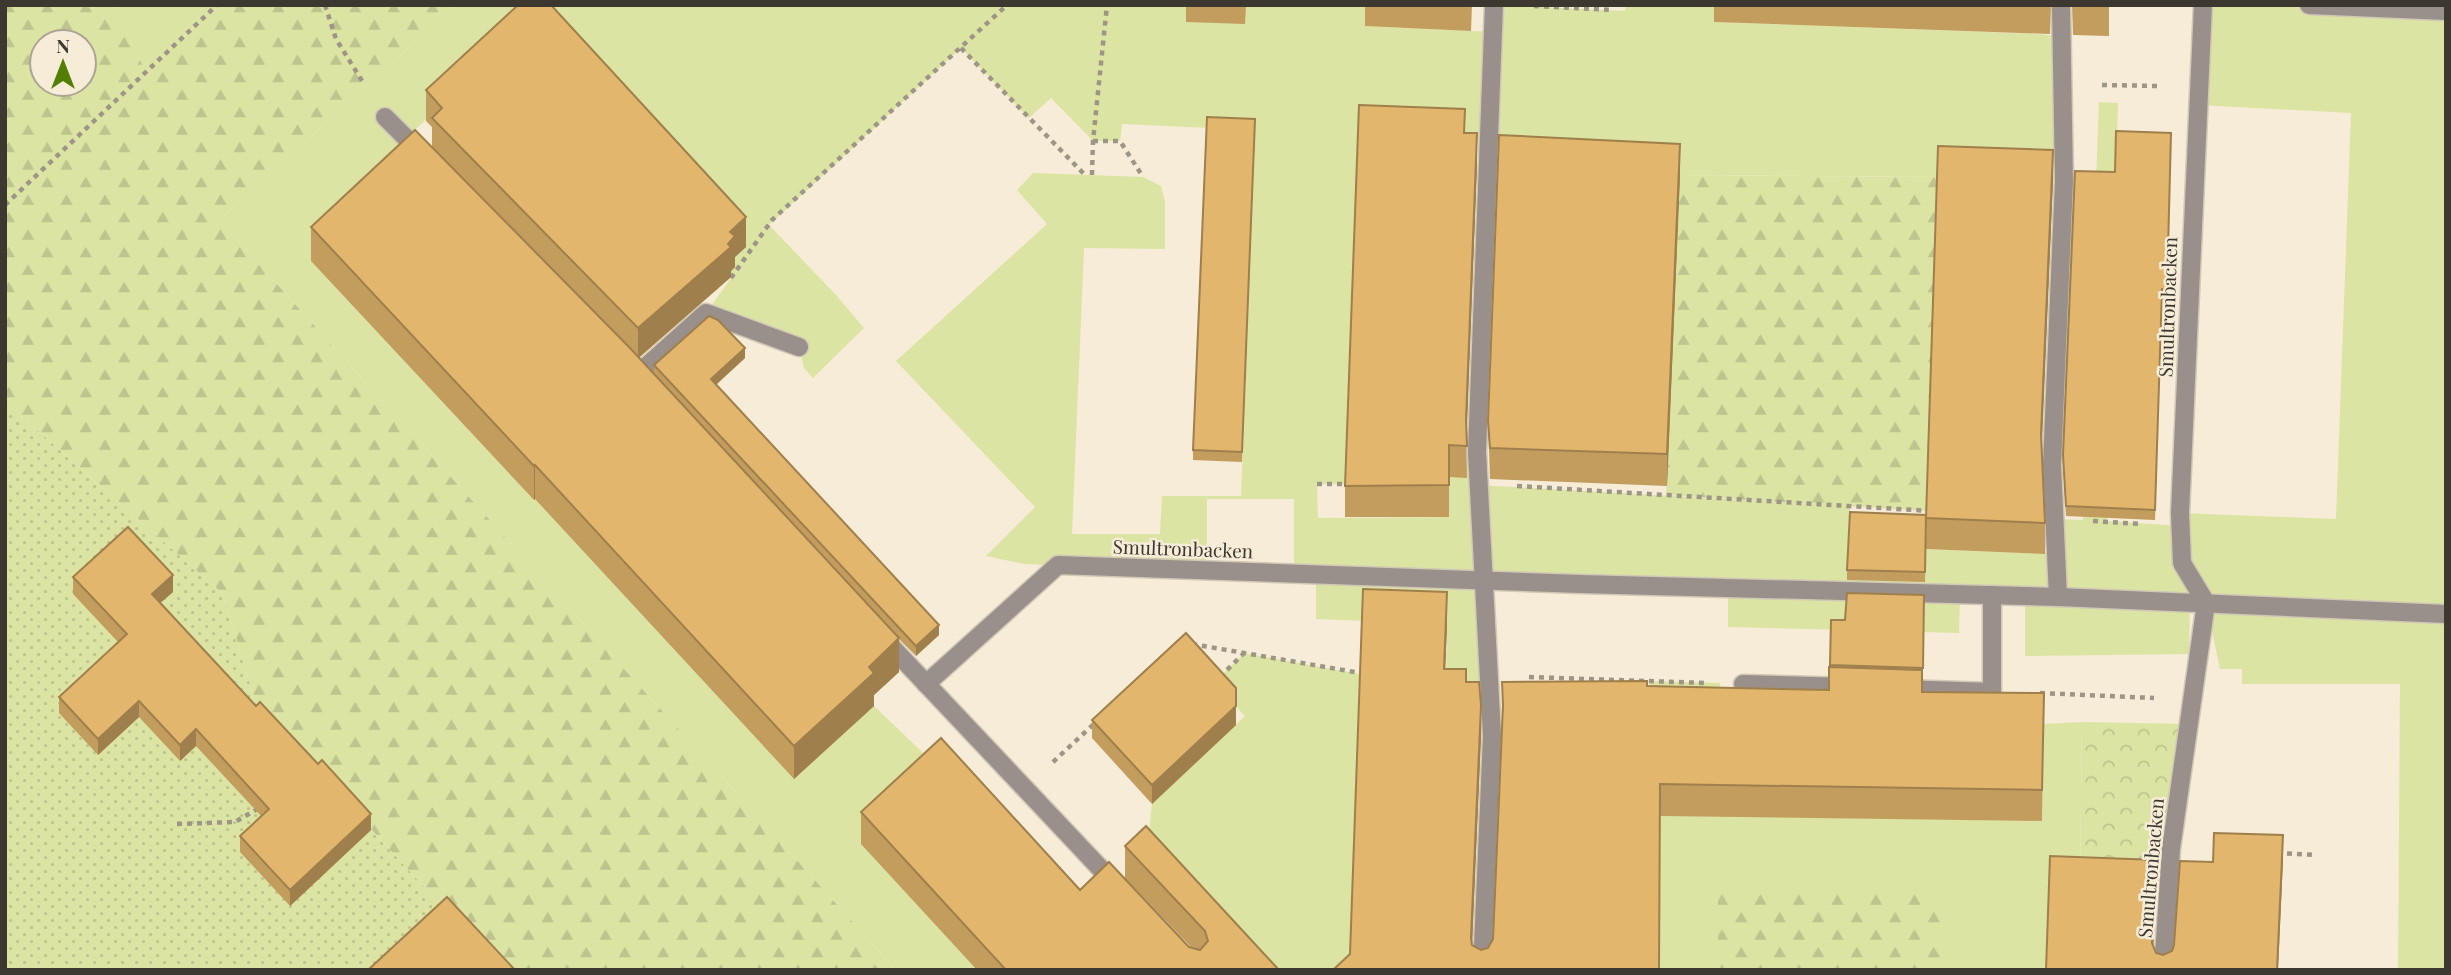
<svg xmlns="http://www.w3.org/2000/svg" width="2451" height="975" font-family="'Playfair Display',serif">
<defs>
<pattern id="forest-firs" width="22" height="20" patternUnits="userSpaceOnUse" patternTransform="scale(1.75)"><rect width="22" height="20" fill="#dce4a3"/><path d="M5 1l3.5 6h-7zM16 11l3.5 6h-7z" fill="#bec48d"/></pattern>
<pattern id="park-crowns" width="20" height="18" patternUnits="userSpaceOnUse" patternTransform="scale(1.75)"><rect width="20" height="18" fill="#dce4a3"/><path d="M2 6a3 3 0 1 1 6 0M12 15a3 3 0 1 1 6 0" fill="none" stroke="#bec48d"/></pattern>
<pattern id="garden-dots" width="8" height="8" patternUnits="userSpaceOnUse" patternTransform="scale(1.75)"><rect width="8" height="8" fill="#dce4a3"/><path d="M2 2h.1M6 6h.1" fill="none" stroke="#bec48d" stroke-width="1.8" stroke-linecap="round"/></pattern>
</defs>
<rect width="100%" height="100%" fill="#f6ecd7"/>
<g fill="#dce4a3" fill-rule="evenodd">
<path d="M 112,5 L 216,5 L 146,72 Z"/>
<path d="M 456,5 L 1353,5 L 1367,6 L 1366,26 L 1402,28 L 1403,7 L 1429,29 L 1493,32 L 1494,5 L 1625,11 L 1626,5 L 1715,5 L 1714,22 L 2040,34 L 2061,37 L 2064,181 L 1938,177 L 1680,175 L 1488,167 L 1489,141 L 1465,141 L 1454,452 L 1477,452 L 1478,485 L 1850,506 L 1849,546 L 2047,554 L 2048,597 L 2055,519 L 2083,520 L 2099,102 L 2118,103 L 2107,521 L 2181,526 L 2180,513 L 2336,519 L 2351,113 L 2198,105 L 2203,5 L 2446,5 L 2446,970 L 2398,970 L 2400,684 L 2242,684 L 2242,669 L 2220,669 L 2206,603 L 2190,603 L 2189,654 L 2025,656 L 2025,596 L 1960,595 L 1959,633 L 1728,627 L 1728,588 L 1485,580 L 1492,736 L 1465,735 L 1351,970 L 1250,970 L 1146,857 L 1152,804 L 1245,716 L 1214,683 L 1244,653 L 1359,674 L 1446,675 L 1447,624 L 1316,619 L 1316,575 L 1294,574 L 1294,499 L 1207,499 L 1207,571 L 1024,564 L 986,556 L 1035,507 L 896,361 L 1047,224 L 1017,190 L 1033,173 L 1143,177 L 1161,186 L 1165,202 L 1165,249 L 1084,248 L 1072,534 L 1160,534 L 1162,496 L 1241,496 L 1255,130 L 1122,124 L 1120,141 L 1093,141 L 1051,98 L 1029,118 L 961,48 L 769,225 L 836,295 L 864,328 L 813,378 L 804,368 L 799,347 L 706,313 L 731,278 L 722,270 L 746,247 L 464,85 L 406,138 L 534,500 L 613,426 L 794,779 L 874,706 L 941,770 L 977,970 L 896,970 L 219,220 ZM 1317,484 L 1449,485 L 1449,517 L 1318,518 Z"/>
<path d="M 1650,681 L 1720,683 L 1718,816 L 2042,821 L 2044,724 L 2082,722 L 2080,871 L 2169,873 L 2169,886 L 2147,886 L 2047,970 L 1659,970 L 1660,886 L 1647,712 Z"/>
</g>
<g fill="url(#forest-firs)" fill-rule="evenodd">
<path d="M 5,5 L 112,5 L 146,72 L 216,5 L 456,5 L 219,220 L 896,970 L 500,970 L 325,779 L 260,718 L 223,594 L 5,402 ZM 42,42 L 84,42 L 84,84 L 42,84 Z"/>
<path d="M 1680,175 L 1938,177 L 1926,511 L 1666,495 Z"/>
<path d="M 1718,889 L 1941,890 L 1940,970 L 1718,970 Z"/>
</g>
<path fill="url(#park-crowns)" d="M 2082,722 L 2189,724 L 2170,863 L 2146,862 L 2080,871 Z"/>
<path fill="url(#garden-dots)" d="M 5,402 L 223,594 L 260,718 L 325,779 L 500,970 L 5,970 Z"/>
<g fill="none" stroke-linecap="round" stroke-linejoin="round">
<defs>
<g id="minor">
<path d="M 2309,5 L 2446,11"/>
<path d="M 385,117 L 422,154"/>
<path d="M 638,374 L 706,313 L 799,347"/>
<path d="M 2058,597 L 2052,465 L 2064,181 L 2061,5"/>
<path d="M 883,638 L 1116,885"/>
<path d="M 926,684 L 1058,565 L 1581,584 L 2058,597 L 2446,614"/>
<path d="M 1743,684 L 1851,687"/>
<path d="M 1900,689 L 1992,692 L 1992,595"/>
<path d="M 1482,970 L 1492,736 L 1477,452 L 1494,5"/>
<path d="M 2163,970 L 2171,849 L 2206,603 L 2182,563 L 2180,513 L 2203,5"/>
</g>
</defs>
<use href="#minor" stroke="#d1c8b6" stroke-width="21"/>
<g stroke="#9d9687" stroke-width="4.5" stroke-dasharray="5 5" stroke-linecap="butt">
<path d="M 325,5 L 336,39 L 364,84"/>
<path d="M 1534,6 L 1613,10"/>
<path d="M 961,48 L 1085,175"/>
<path d="M 2102,85 L 2159,86"/>
<path d="M 1093,141 L 1120,141 L 1143,177"/>
<path d="M 1092,175 L 1093,141 L 1107,5"/>
<path d="M 5,205 L 217,5"/>
<path d="M 731,278 L 772,220 L 1007,5"/>
<path d="M 1317,484 L 1351,484"/>
<path d="M 1517,486 L 1931,511"/>
<path d="M 2093,521 L 2140,524"/>
<path d="M 1192,644 L 1366,674"/>
<path d="M 1220,677 L 1243,654"/>
<path d="M 1529,677 L 1705,683"/>
<path d="M 2040,693 L 2154,698"/>
<path d="M 1053,762 L 1096,722"/>
<path d="M 177,824 L 235,822 L 259,808"/>
<path d="M 2277,853 L 2315,855"/>
</g>
<use href="#minor" stroke="#99908b" stroke-width="18"/>
</g>
<g fill="#c39d5e">
<path d="M 1186,5 L 1246,5 L 1245,24 L 1186,22 Z"/>
<path d="M 1353,5 L 1472,5 L 1471,31 L 1365,26 L 1365,6 Z"/>
<path d="M 1714,5 L 2051,5 L 2050,34 L 1714,22 Z"/>
<path d="M 2072,5 L 2109,5 L 2109,36 L 2073,35 Z"/>
<path d="M 426,90 L 746,247 L 735,257 L 735,267 L 731,271 L 731,277 L 639,358 L 654,374 L 654,365 L 745,358 L 716,385 L 939,635 L 916,656 L 899,639 L 899,672 L 874,695 L 874,706 L 794,779 L 535,499 L 534,500 L 311,261 L 311,227 L 432,147 L 432,127 L 426,121 Z"/>
<path d="M 1255,129 L 1242,462 L 1193,460 L 1193,450 Z"/>
<path d="M 1465,133 L 1477,165 L 1466,433 L 1467,478 L 1449,477 L 1449,517 L 1345,517 L 1345,486 Z"/>
<path d="M 2171,133 L 2167,299 L 2162,299 L 2155,520 L 2066,516 L 2063,465 Z"/>
<path d="M 1680,175 L 1667,486 L 1490,479 L 1488,421 Z"/>
<path d="M 2053,180 L 2041,449 L 2045,523 L 2045,554 L 1926,549 L 1926,526 L 1925,582 L 1847,580 L 1847,570 L 1926,515 Z"/>
<path d="M 73,577 L 173,592 L 160,603 L 371,830 L 290,906 L 240,852 L 240,836 L 261,816 L 196,746 L 180,761 L 139,717 L 98,755 L 59,713 L 59,697 L 118,642 L 73,594 Z"/>
<path d="M 1924,595 L 1922,692 L 2044,693 L 2042,821 L 1660,816 L 1659,970 L 1350,954 L 1447,624 L 1445,669 L 1466,682 L 1481,736 L 1472,943 L 1472,945 L 1481,950 L 1488,948 L 1493,939 L 1503,722 L 1502,682 L 1829,690 L 1831,620 L 1845,620 Z"/>
<path d="M 1092,720 L 1236,725 L 1152,804 L 1092,738 Z"/>
<path d="M 861,812 L 1080,890 L 1191,947 L 1125,878 L 1125,846 L 1279,970 L 977,970 L 861,844 Z"/>
</g>
<g fill="#9f7f4c">
<path d="M 1477,133 L 1477,165 L 1466,452 L 1466,420 Z"/>
<path d="M 1680,144 L 1680,175 L 1667,486 L 1667,454 Z"/>
<path d="M 2053,150 L 2053,180 L 2041,465 L 2041,434 Z"/>
<path d="M 746,217 L 746,247 L 735,257 L 735,267 L 731,271 L 731,277 L 638,358 L 638,328 L 728,244 L 730,232 Z"/>
<path d="M 745,348 L 745,358 L 711,389 L 711,379 Z"/>
<path d="M 535,465 L 535,499 L 534,500 L 534,466 Z"/>
<path d="M 173,575 L 173,592 L 152,610 L 152,594 Z"/>
<path d="M 1447,592 L 1447,624 L 1444,700 L 1444,669 Z"/>
<path d="M 939,625 L 939,635 L 916,656 L 916,646 Z"/>
<path d="M 899,638 L 899,672 L 874,695 L 874,706 L 794,779 L 794,746 L 869,667 Z"/>
<path d="M 139,701 L 139,717 L 98,755 L 98,739 Z"/>
<path d="M 1481,705 L 1481,736 L 1471,970 L 1471,938 Z"/>
<path d="M 1236,706 L 1236,725 L 1152,804 L 1152,785 Z"/>
<path d="M 196,729 L 196,746 L 180,761 L 180,745 Z"/>
<path d="M 371,814 L 371,830 L 290,906 L 290,890 Z"/>
<path d="M 2283,835 L 2283,861 L 2278,970 L 2277,970 Z"/>
<path d="M 2157,860 L 2157,886 L 2152,969 L 2152,943 Z"/>
</g>
<g fill="#e3b66d" stroke="#9f7f4c" stroke-width="2">
<path d="M 518,5 L 551,5 L 746,217 L 730,232 L 735,236 L 728,244 L 731,247 L 638,328 L 432,118 L 442,108 L 426,90 Z"/>
<path d="M 1359,105 L 1465,109 L 1464,133 L 1477,133 L 1466,420 L 1467,446 L 1449,445 L 1449,485 L 1345,486 Z"/>
<path d="M 1207,117 L 1255,119 L 1242,452 L 1193,450 Z"/>
<path d="M 415,130 L 630,348 L 899,638 L 869,667 L 874,673 L 794,746 L 535,465 L 534,466 L 311,227 Z"/>
<path d="M 2116,131 L 2171,133 L 2167,289 L 2162,289 L 2155,510 L 2066,506 L 2063,455 L 2075,171 L 2115,172 Z"/>
<path d="M 1499,135 L 1680,144 L 1667,454 L 1490,448 L 1488,421 Z"/>
<path d="M 1938,146 L 2053,150 L 2041,434 L 2045,523 L 1926,518 Z"/>
<path d="M 709,316 L 718,320 L 745,348 L 711,379 L 939,625 L 916,646 L 654,365 Z"/>
<path d="M 1850,512 L 1926,515 L 1925,572 L 1847,570 Z"/>
<path d="M 128,527 L 173,575 L 152,594 L 256,706 L 260,702 L 318,764 L 322,760 L 371,814 L 290,890 L 240,836 L 269,809 L 196,729 L 180,745 L 139,701 L 98,739 L 59,697 L 127,634 L 73,577 Z"/>
<path d="M 1363,589 L 1447,592 L 1444,669 L 1466,669 L 1466,682 L 1479,682 L 1481,705 L 1471,938 L 1472,945 L 1481,950 L 1488,948 L 1493,939 L 1503,705 L 1502,682 L 1647,681 L 1647,686 L 1829,690 L 1829,667 L 1922,670 L 1922,692 L 2044,693 L 2042,790 L 1660,784 L 1659,970 L 1333,970 L 1350,954 Z"/>
<path d="M 1847,593 L 1924,595 L 1923,668 L 1830,665 L 1831,620 L 1845,620 Z"/>
<path d="M 1186,633 L 1236,688 L 1236,706 L 1152,785 L 1092,720 Z"/>
<path d="M 941,738 L 1080,890 L 1109,862 L 1189,947 L 1200,950 L 1208,941 L 1205,931 L 1125,846 L 1146,826 L 1279,970 L 1006,970 L 861,812 Z"/>
<path d="M 2214,833 L 2283,835 L 2277,970 L 2046,970 L 2050,856 L 2157,860 L 2152,943 L 2156,953 L 2163,955 L 2172,951 L 2174,945 L 2180,861 L 2213,862 Z"/>
<path d="M 447,897 L 515,970 L 368,970 Z"/>
</g>
<g text-anchor="middle" stroke-width="5" stroke-linejoin="round" paint-order="stroke">
<g font-size="19" fill="#3c3830" stroke="#f6ecd7">
<text transform="translate(2168 307) rotate(-88)" y="7">Smultronbacken</text>
<text transform="translate(1183 549) rotate(2)" y="7">Smultronbacken</text>
<text transform="translate(2151 868) rotate(-85)" y="7">Smultronbacken</text>
</g>
</g>
<rect width="2451" height="975" fill="none" stroke="#3c3830" stroke-width="14"/>
<g transform="translate(63 63)"><circle r="33" fill="#f6ecd7" stroke="#aca494" stroke-width="2"/>
<path d="M0-5L12 26L0 18L-12 26Z" fill="#527e03"/>
<text y="-10" font-size="19" font-weight="bold" text-anchor="middle" fill="#3c3830">N</text>
</g>
</svg>
